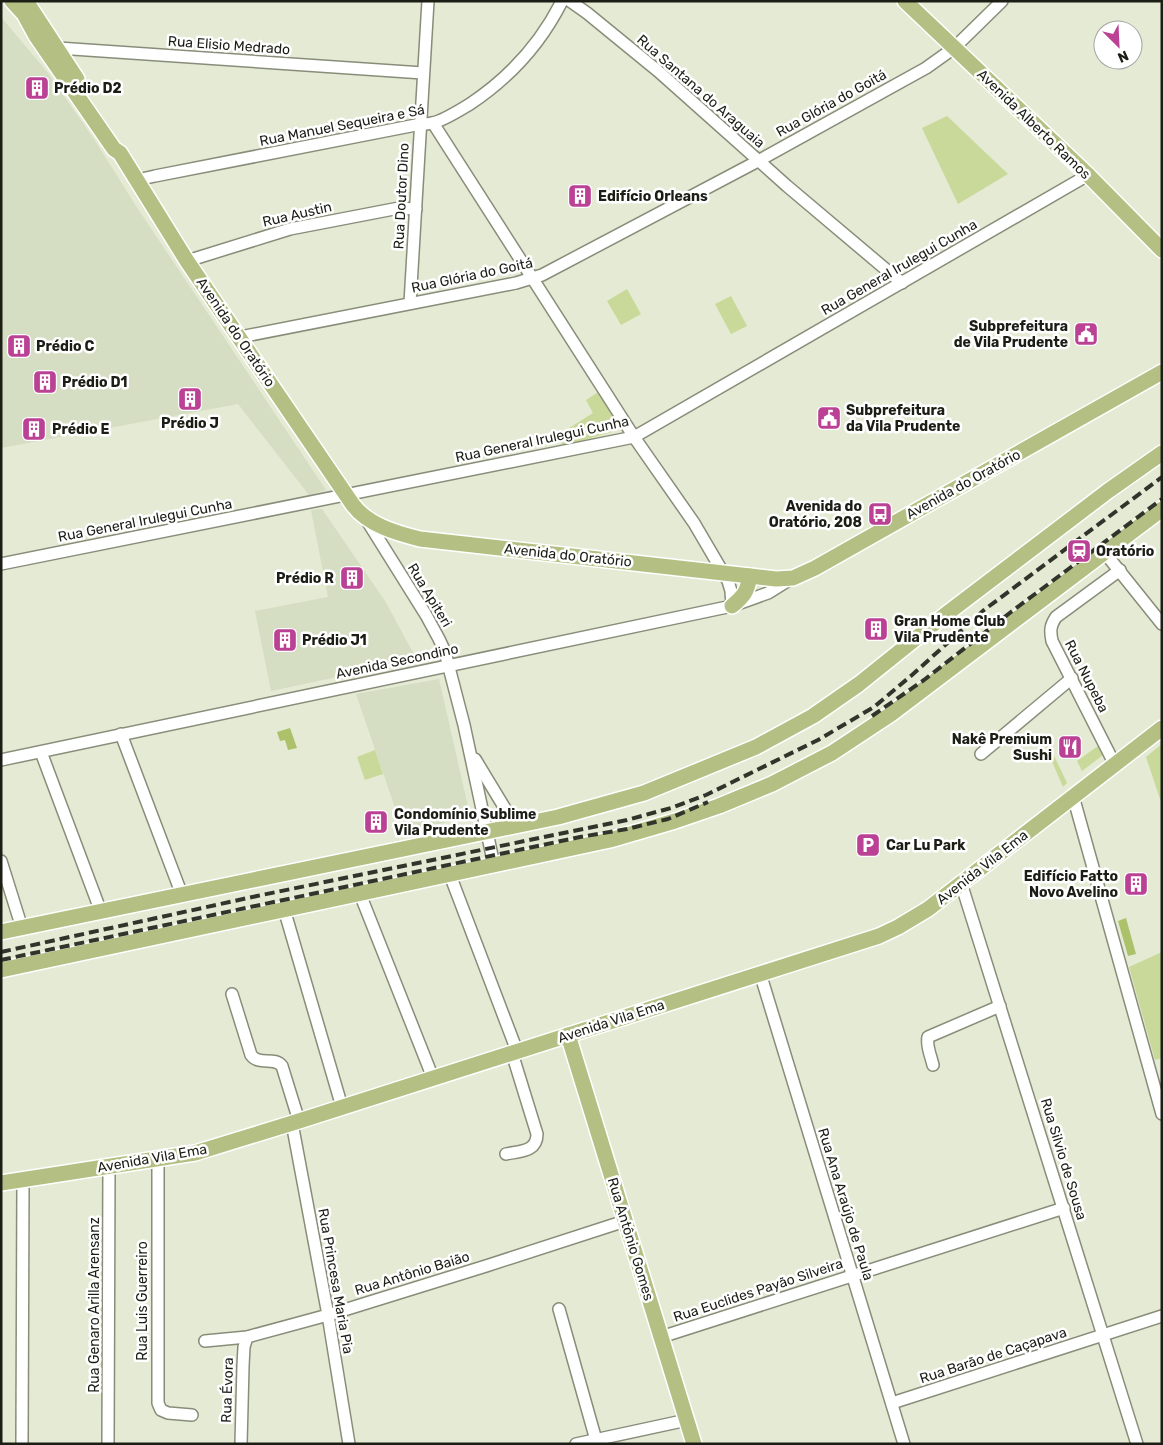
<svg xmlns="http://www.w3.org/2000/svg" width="1163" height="1445" font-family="Rubik,sans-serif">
<rect width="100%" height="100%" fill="#e4ead4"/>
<g fill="#d5ddc2">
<path d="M 1,17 L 48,73 L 92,136 L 136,206 L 326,490 L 309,495 L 238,404 L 1,448 Z"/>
<path d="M 322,509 L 385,601 L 417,660 L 271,691 L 255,611 L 328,597 L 311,510 Z"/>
<path d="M 439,679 L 469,811 L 468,816 L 464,819 L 403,831 L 356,694 Z"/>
</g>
<g fill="#c9d999">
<path d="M 947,116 L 1008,174 L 958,204 L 922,128 Z"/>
<path d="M 627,289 L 641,314 L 621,325 L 607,301 Z"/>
<path d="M 731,296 L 747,326 L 731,334 L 715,304 Z"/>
<path d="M 600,391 L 625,428 L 564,446 L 555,437 L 593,413 L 586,400 Z"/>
<path d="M 1048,743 L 1067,783 L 1063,787 L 1045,745 Z"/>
<path d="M 1162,744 L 1162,805 L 1146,757 Z"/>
<path d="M 1098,746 L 1103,755 L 1082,771 L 1077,761 Z"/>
<path d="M 375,750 L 383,774 L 365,780 L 357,757 Z"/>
<path d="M 1162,952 L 1162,1058 L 1155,1060 L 1129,967 Z"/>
</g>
<g fill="#adc16a">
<path d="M 290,728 L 297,748 L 288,750 L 285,740 L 280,741 L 277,732 Z"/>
<path d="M 1126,918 L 1136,954 L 1128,956 L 1118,921 Z"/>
</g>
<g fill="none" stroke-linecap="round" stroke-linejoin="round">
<defs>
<g id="minor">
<path d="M 570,1 L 587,13 L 658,71 L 787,186 L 902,283"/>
<path d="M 52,45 L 58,48 L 423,73"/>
<path d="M 433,123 L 634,437 L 694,523 L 728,581 L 731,591 L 732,606"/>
<path d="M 137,180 L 155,176 L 421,124 C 424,124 429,124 432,123 C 443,121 460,110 470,104 C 509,78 541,43 562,1"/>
<path d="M 187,261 L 290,229 L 399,208 L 416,209"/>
<path d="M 410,303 L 428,1"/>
<path d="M 240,337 L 516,283 L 542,275 L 758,161 L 926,68 L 954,48 L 1002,1"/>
<path d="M 366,519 L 426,615 L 439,639 L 445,652 L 464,725 L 494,865"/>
<path d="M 1105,553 L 1162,624"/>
<path d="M 1,564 L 634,437 L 1088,175"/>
<path d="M 121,734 L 182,895"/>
<path d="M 41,752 L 101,912"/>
<path d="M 981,754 L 1072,678"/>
<path d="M 475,759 L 515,825"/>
<path d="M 1,760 L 732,606 L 768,593 L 792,578"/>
<path d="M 1115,765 L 1052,641 C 1050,631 1050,626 1056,617 L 1120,570"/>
<path d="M 1073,796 L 1162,1114"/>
<path d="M 1,861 L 22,928"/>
<path d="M 450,875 L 517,1051"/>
<path d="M 961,883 L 1137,1444"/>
<path d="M 360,894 L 433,1078"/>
<path d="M 284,909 L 342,1107"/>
<path d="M 760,973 L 904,1444"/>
<path d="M 232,994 L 251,1055 C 259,1066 274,1056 282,1066 L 299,1121"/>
<path d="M 933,1065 C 931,1056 926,1046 928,1037 L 1000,1006"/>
<path d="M 292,1123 L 328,1315 L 349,1444"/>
<path d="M 506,1154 C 520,1151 537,1152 537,1134 L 512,1053"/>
<path d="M 158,1159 L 158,1403 L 161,1410 L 168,1413 L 192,1415"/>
<path d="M 559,1309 L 596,1440"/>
<path d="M 661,1337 L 1064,1208"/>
<path d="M 205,1341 L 247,1337 L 328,1315 L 486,1266 L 625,1221"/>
<path d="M 892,1403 L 1162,1316"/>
<path d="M 22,1444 L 23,1180"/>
<path d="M 108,1444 L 109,1166"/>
<path d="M 241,1444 L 243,1366 L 244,1347 L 247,1337"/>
<path d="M 576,1444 L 687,1420"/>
</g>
<g id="major">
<path d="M 12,1 L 24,14 L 36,36 L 114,149 L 120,153 L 187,261 L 353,505 C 368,525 396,533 420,539 L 750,576 L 776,579 L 793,578 L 815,568 L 1162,372"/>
<path d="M 26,1 L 77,79"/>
<path d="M 905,1 L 1088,175 L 1162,250"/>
<path d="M 732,606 C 744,596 747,592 750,576"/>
<path d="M 1,932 L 558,817 L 644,793 L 756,747 L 813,716 L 859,684 L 945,615 L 1108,491 L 1162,453"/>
<path d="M 1,970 L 610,840 L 675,821 L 719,806 L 772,784 L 832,753 L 891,714 L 1162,509"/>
<path d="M 568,1035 L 694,1444"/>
<path d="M 1,1183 L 195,1153 L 299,1121 L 879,936 L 898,927 L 928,909 L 1162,728"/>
</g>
</defs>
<use href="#minor" stroke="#888d7a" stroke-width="14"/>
<use href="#major" stroke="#fff" stroke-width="18"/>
<use href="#minor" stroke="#fff" stroke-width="11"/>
<use href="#major" stroke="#b4c083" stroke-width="15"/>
<g stroke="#32342b" stroke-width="4" stroke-dasharray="10 5" stroke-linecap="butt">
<path d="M 872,716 L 924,680 L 1011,612 L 1162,499"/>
<path d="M 1,952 L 257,896 L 627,820 L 671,808 L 706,795 L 818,740 L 874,707 L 912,675 L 984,610 L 1162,477"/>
<path d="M 1,960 L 580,837 L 627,829 L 668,819 L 708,802"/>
</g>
</g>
<defs>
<symbol id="building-square" viewBox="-11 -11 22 22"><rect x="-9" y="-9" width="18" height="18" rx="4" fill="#bb4194" stroke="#fff"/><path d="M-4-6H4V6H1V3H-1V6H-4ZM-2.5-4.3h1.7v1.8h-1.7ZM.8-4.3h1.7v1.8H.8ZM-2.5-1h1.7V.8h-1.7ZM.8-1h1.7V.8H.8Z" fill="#fff"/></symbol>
<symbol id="civic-square" viewBox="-11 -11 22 22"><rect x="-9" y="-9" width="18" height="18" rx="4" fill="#bb4194" stroke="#fff"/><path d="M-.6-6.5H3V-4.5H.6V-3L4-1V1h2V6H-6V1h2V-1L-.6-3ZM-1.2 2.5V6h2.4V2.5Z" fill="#fff"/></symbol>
<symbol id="bus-square" viewBox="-11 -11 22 22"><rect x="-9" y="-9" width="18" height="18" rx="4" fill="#bb4194" stroke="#fff"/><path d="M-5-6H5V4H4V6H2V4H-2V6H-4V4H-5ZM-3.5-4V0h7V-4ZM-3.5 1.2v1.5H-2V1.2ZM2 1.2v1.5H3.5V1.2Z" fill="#fff"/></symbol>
<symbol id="station-square" viewBox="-11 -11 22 22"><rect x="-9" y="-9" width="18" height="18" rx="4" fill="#bb4194" stroke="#fff"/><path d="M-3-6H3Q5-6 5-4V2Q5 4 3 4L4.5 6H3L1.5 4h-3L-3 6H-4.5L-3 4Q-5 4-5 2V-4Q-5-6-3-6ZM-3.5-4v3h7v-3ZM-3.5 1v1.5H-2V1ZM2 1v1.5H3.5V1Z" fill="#fff"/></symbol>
<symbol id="restaurant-square" viewBox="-11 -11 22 22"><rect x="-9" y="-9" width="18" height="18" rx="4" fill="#bb4194" stroke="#fff"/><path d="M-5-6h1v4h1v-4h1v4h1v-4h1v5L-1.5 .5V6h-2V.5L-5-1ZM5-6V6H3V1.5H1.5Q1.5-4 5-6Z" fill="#fff"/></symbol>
<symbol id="parking-square" viewBox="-11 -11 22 22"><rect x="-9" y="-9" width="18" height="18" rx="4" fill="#bb4194" stroke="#fff"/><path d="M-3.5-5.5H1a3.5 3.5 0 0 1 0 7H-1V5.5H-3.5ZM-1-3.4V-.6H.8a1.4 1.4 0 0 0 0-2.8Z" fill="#fff"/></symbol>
</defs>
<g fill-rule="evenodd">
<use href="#building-square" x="23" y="74" width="28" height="28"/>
<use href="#building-square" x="566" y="182" width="28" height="28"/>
<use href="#civic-square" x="1072" y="320" width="28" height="28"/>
<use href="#building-square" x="5" y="332" width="28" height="28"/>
<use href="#building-square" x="31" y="368" width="28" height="28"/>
<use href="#building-square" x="176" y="385" width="28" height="28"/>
<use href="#civic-square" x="815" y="404" width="28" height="28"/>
<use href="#building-square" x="20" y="415" width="28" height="28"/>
<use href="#bus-square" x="866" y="500" width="28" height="28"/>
<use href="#station-square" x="1065" y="537" width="28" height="28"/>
<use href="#building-square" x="338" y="564" width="28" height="28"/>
<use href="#building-square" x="862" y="615" width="28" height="28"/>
<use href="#building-square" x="271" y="626" width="28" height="28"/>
<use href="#restaurant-square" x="1056" y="733" width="28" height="28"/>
<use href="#building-square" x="362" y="808" width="28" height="28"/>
<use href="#parking-square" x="854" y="831" width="28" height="28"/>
<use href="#building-square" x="1122" y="870" width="28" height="28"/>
</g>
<g text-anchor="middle" stroke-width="5" stroke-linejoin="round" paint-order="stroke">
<g font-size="14" fill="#1c1e16" stroke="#fff">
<text transform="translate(229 45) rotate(4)" y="5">Rua Elisio Medrado</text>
<text transform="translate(701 91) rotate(41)" y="5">Rua Santana do Araguaia</text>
<text transform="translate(831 103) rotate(-29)" y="5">Rua Glória do Goitá</text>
<text transform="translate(1034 124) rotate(44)" y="5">Avenida Alberto Ramos</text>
<text transform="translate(342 125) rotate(-11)" y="5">Rua Manuel Sequeira e Sá</text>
<text transform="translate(401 196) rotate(-87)" y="5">Rua Doutor Dino</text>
<text transform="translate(297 214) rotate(-13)" y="5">Rua Austin</text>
<text transform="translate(899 267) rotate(-30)" y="5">Rua General Irulegui Cunha</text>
<text transform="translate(472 275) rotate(-12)" y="5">Rua Glória do Goitá</text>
<text transform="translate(236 332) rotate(56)" y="5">Avenida do Oratório</text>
<text transform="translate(542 439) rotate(-12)" y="5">Rua General Irulegui Cunha</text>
<text transform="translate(963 484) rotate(-29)" y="5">Avenida do Oratório</text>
<text transform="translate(145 520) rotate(-11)" y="5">Rua General Irulegui Cunha</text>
<text transform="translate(568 555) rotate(6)" y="5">Avenida do Oratório</text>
<text transform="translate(430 595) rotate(59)" y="5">Rua Apiteri</text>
<text transform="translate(397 661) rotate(-12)" y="5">Avenida Secondino</text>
<text transform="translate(1087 676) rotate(63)" y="5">Rua Nupeba</text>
<text transform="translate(982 867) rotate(-38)" y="5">Avenida Vila Ema</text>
<text transform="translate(611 1021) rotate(-18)" y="5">Avenida Vila Ema</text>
<text transform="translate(152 1158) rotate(-10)" y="5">Avenida Vila Ema</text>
<text transform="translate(1064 1159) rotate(73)" y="5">Rua Silvio de Sousa</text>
<text transform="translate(846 1204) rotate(73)" y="5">Rua Ana Araújo de Paula</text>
<text transform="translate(631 1239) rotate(73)" y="5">Rua Antônio Gomes</text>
<text transform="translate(412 1273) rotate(-17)" y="5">Rua Antônio Baião</text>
<text transform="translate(336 1281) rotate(80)" y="5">Rua Princesa Maria Pia</text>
<text transform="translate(758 1290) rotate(-18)" y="5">Rua Euclides Payão Silveira</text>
<text transform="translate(142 1301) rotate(-90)" y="5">Rua Luis Guerreiro</text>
<text transform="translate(94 1305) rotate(-90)" y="5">Rua Genaro Arilla Arensanz</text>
<text transform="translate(993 1355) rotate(-18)" y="5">Rua Barão de Caçapava</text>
<text transform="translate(227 1390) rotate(-88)" y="5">Rua Évora</text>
</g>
<g font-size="14" font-weight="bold" fill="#1c1e16" stroke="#fff" text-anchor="start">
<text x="54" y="93">Prédio D2</text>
<text x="598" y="201">Edifício Orleans</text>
<text x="1068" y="331" text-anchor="end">Subprefeitura<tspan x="1068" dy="16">de Vila Prudente</tspan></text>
<text x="36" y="351">Prédio C</text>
<text x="62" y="387">Prédio D1</text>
<text x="846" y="415">Subprefeitura<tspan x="846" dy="16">da Vila Prudente</tspan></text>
<text x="190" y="428" text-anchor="middle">Prédio J</text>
<text x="52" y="434">Prédio E</text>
<text x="862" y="511" text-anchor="end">Avenida do<tspan x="862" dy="16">Oratório, 208</tspan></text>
<text x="1096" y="556">Oratório</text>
<text x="334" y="583" text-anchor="end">Prédio R</text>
<text x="894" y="626">Gran Home Club<tspan x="894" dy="16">Vila Prudente</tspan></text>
<text x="302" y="645">Prédio J1</text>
<text x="1052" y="744" text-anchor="end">Nakê Premium<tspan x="1052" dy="16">Sushi</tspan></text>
<text x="394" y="819">Condomínio Sublime<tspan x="394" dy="16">Vila Prudente</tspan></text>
<text x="886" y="850">Car Lu Park</text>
<text x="1118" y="881" text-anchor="end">Edifício Fatto<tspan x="1118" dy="16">Novo Avelino</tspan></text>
</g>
</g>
<rect width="1163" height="1445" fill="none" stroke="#1c1e16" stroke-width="5"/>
<g transform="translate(1118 45) rotate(156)"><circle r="24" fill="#ffffff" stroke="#a4a5a2"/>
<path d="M0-4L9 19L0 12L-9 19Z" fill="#bb4194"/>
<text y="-8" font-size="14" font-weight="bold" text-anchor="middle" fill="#1c1e16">N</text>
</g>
</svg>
